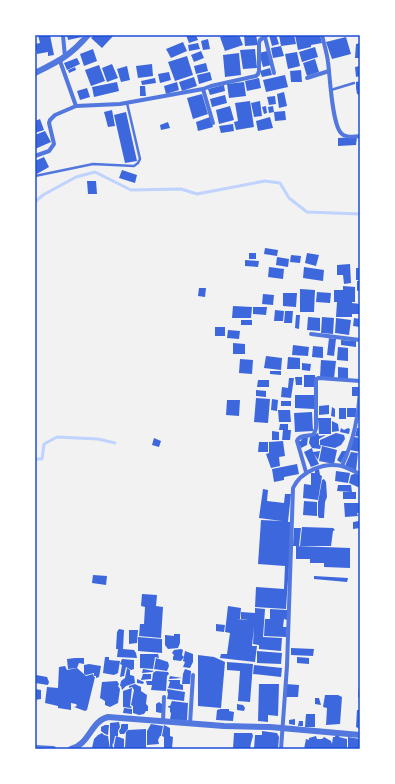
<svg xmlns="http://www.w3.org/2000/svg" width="395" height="784" font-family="Raleway,sans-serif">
<rect width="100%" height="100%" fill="#f2f2f2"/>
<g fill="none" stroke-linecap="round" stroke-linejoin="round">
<g stroke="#bfd3fe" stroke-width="3">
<path d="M 35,202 L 43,195 L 76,177 L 95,172 L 131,190 L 181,189 L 197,194 L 265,181 L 280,183 L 289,198 L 307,212 L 360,214"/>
<path d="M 35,459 L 42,459 L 44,444 L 57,437 L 98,439 L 115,443"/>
</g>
</g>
<g fill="#3d67dc">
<path d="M 38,35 L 50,35 L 54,55 L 48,56 L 48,52 L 37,54 L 35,44 L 40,43 Z"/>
<path d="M 67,35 L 82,35 L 82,37 L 68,40 Z"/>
<path d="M 94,35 L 114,35 L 102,48 L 91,38 Z"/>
<path d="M 186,35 L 196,35 L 198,40 L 189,43 Z"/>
<path d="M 226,35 L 239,35 L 243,45 L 225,51 L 220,37 Z"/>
<path d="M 244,35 L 256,35 L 258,45 L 245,46 Z"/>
<path d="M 269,35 L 276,35 L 279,44 L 272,46 Z"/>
<path d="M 279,35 L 294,35 L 296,44 L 281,46 L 284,56 L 273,58 L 271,48 L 281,46 Z"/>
<path d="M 295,35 L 320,35 L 322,43 L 311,45 L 311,47 L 298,50 Z"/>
<path d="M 346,37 L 351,54 L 332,59 L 326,42 Z"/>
<path d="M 208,39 L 210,49 L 203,50 L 201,41 Z"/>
<path d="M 183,42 L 187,51 L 171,58 L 166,49 Z"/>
<path d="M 198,43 L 200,49 L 189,51 L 188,45 Z"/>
<path d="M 360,43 L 360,58 L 355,58 L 356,44 Z"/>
<path d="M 315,47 L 318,57 L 302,62 L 299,52 Z"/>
<path d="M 93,49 L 97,61 L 84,66 L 80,54 Z"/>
<path d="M 255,49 L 257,68 L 243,69 L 240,50 Z"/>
<path d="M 201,51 L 204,58 L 194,62 L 191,55 Z"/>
<path d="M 267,51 L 271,65 L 263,67 L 259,53 Z"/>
<path d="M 297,52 L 300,66 L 288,69 L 285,54 Z"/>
<path d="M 239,53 L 241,75 L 225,77 L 223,55 Z"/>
<path d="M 187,56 L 193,75 L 175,81 L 168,62 Z"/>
<path d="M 77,58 L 80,64 L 67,70 L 64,63 Z"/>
<path d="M 315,59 L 319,72 L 307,76 L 303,63 Z"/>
<path d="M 206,63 L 208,71 L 196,74 L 194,66 Z"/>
<path d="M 112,64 L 118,78 L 107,82 L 102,68 Z"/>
<path d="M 152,64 L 153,76 L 138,78 L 136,66 Z"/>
<path d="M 99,65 L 105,81 L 91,86 L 85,70 Z"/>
<path d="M 127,66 L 130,80 L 121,82 L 117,69 Z"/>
<path d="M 360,66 L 360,76 L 356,77 L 355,67 Z"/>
<path d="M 75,67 L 76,70 L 69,73 L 68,70 Z"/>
<path d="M 270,68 L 272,75 L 262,77 L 260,71 Z"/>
<path d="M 301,70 L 302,82 L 291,82 L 290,71 Z"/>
<path d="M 169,72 L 171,80 L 160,83 L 158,74 Z"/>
<path d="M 210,72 L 212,80 L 199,84 L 197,75 Z"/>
<path d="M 285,75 L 288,87 L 266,92 L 263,80 Z"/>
<path d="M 194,77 L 197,86 L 182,91 L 179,82 Z"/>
<path d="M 155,78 L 156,83 L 142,85 L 141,81 Z"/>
<path d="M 259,78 L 261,88 L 247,91 L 245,81 Z"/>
<path d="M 360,81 L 360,95 L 357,94 L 356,88 L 356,82 Z"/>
<path d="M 117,82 L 119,91 L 94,97 L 92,87 Z"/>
<path d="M 177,82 L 179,90 L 166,94 L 164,86 Z"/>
<path d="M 244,82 L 246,96 L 229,98 L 227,84 Z"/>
<path d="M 224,85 L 225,91 L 210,95 L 208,89 Z"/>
<path d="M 140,86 L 145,86 L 146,96 L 140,96 Z"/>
<path d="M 87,88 L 90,97 L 80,100 L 77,91 Z"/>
<path d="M 284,92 L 287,106 L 279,108 L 277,94 Z"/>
<path d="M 202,94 L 208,114 L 193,119 L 187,98 Z"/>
<path d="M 225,95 L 227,103 L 212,107 L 210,99 Z"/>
<path d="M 275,96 L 276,104 L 269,105 L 267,97 Z"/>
<path d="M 250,101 L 254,127 L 236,130 L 234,122 L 238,121 L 235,103 Z"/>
<path d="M 260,101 L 262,116 L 254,117 L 251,103 Z"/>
<path d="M 230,106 L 234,120 L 219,124 L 216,110 Z"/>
<path d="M 266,106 L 267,113 L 264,114 L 262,107 Z"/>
<path d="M 273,106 L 274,112 L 269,113 L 268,107 Z"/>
<path d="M 112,110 L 115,126 L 108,127 L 104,112 Z"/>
<path d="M 285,111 L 286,120 L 275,121 L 274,112 Z"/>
<path d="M 126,112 L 137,161 L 125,163 L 114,115 Z"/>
<path d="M 210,117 L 213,127 L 198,131 L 196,122 Z"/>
<path d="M 270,117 L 273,128 L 258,131 L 256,121 Z"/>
<path d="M 40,119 L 44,130 L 35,133 L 35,121 Z"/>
<path d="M 168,122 L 170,128 L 161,130 L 160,125 Z"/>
<path d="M 233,124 L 234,131 L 221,133 L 219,126 Z"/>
<path d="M 45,131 L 51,142 L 35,149 L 35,135 Z"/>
<path d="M 357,137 L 356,145 L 338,146 L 338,138 Z"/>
<path d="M 44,157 L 49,167 L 35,175 L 35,161 Z"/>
<path d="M 122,170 L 137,175 L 135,183 L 119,178 Z"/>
<path d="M 87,181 L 96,181 L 97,194 L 88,194 Z"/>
<path d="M 265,248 L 278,250 L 277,256 L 264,254 Z"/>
<rect x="249" y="253" width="7" height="6"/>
<path d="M 307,253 L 319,255 L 316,266 L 305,263 Z"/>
<path d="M 291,255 L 301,256 L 300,263 L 290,262 Z"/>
<path d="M 277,257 L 289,259 L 288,267 L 276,265 Z"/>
<path d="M 245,260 L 259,261 L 258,267 L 245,266 Z"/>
<path d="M 350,264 L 351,283 L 344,284 L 343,275 L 337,275 L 337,265 Z"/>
<path d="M 269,267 L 284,269 L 283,279 L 268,277 Z"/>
<path d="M 304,267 L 324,270 L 323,281 L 303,278 Z"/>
<rect x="356" y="268" width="4" height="12"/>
<path d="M 357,281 L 360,281 L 360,290 L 357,291 Z"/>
<path d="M 343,286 L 355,287 L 355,302 L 352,302 L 352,303 L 360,304 L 360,314 L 352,314 L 352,317 L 336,317 L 337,302 L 334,302 L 334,290 L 343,290 Z"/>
<path d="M 199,288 L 206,288 L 205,297 L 198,296 Z"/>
<path d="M 300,289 L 315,290 L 314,312 L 300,312 Z"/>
<path d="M 317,292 L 331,293 L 330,303 L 316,302 Z"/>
<path d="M 283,293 L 297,293 L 296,307 L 283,306 Z"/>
<path d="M 263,294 L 274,295 L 273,305 L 262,304 Z"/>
<path d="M 233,306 L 252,307 L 251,318 L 232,318 Z"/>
<path d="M 253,307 L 267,307 L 266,315 L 253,314 Z"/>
<path d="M 275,310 L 284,311 L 283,321 L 274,321 Z"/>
<path d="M 285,311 L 293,311 L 292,323 L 284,323 Z"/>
<path d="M 296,315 L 300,315 L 299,329 L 295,328 Z"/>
<path d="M 308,317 L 320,318 L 320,331 L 307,330 Z"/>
<path d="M 322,317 L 334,318 L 333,334 L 321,333 Z"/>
<path d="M 336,318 L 351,320 L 349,335 L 335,333 Z"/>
<path d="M 354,318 L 360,319 L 360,327 L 353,326 Z"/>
<rect x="241" y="320" width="11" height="5"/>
<rect x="215" y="327" width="10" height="9"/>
<path d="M 228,330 L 240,331 L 239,339 L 227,338 Z"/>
<path d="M 329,338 L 336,339 L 334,356 L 327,355 Z"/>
<path d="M 341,340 L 356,341 L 356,347 L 341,345 Z"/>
<path d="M 233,343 L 245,344 L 245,354 L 233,354 Z"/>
<path d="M 293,345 L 309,347 L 308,356 L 292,355 Z"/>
<path d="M 313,346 L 323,347 L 323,358 L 312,357 Z"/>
<path d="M 338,347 L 348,348 L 348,361 L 337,360 Z"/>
<path d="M 266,356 L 282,358 L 281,370 L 264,368 Z"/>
<path d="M 288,357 L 300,358 L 300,369 L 287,369 Z"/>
<path d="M 240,359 L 253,360 L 252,374 L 239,373 Z"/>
<path d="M 321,360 L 336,361 L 334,378 L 320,377 Z"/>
<path d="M 302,363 L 311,364 L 310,371 L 302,370 Z"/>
<path d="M 338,367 L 348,368 L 348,379 L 338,379 Z"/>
<path d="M 270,371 L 281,371 L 281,375 L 270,374 Z"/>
<rect x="304" y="375" width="11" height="12"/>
<path d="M 295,377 L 302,377 L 302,385 L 296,385 Z"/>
<path d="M 289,378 L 294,378 L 291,398 L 281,397 L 282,387 L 288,388 Z"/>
<path d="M 258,380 L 269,380 L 269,387 L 257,387 Z"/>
<path d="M 352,387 L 358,387 L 359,396 L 352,396 Z"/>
<path d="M 256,390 L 266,391 L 266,397 L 256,396 Z"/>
<path d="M 295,395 L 314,395 L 314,409 L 295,408 Z"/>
<path d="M 256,398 L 270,399 L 268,423 L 254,422 Z"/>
<path d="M 272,399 L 278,400 L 277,411 L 271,410 Z"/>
<path d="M 227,400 L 240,400 L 239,416 L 226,415 Z"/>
<rect x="281" y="401" width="10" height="5"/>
<path d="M 329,405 L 329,414 L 319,415 L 319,406 Z"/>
<path d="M 332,407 L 335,409 L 335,417 L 331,416 Z"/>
<rect x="339" y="408" width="7" height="11"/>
<rect x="347" y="408" width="9" height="9"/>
<path d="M 278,410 L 290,410 L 291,422 L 279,422 Z"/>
<path d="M 312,412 L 313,431 L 295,432 L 294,413 Z"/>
<path d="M 318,418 L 331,418 L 331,434 L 319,434 Z"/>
<path d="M 332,421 L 338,424 L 339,431 L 332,432 Z"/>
<path d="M 280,424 L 288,424 L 288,430 L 291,430 L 290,440 L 282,440 L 283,430 L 279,430 Z"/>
<path d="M 341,428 L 344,430 L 348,428 L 350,429 L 349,434 L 340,432 Z"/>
<path d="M 357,428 L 360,428 L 360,437 L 355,436 Z"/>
<path d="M 272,431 L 279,432 L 279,440 L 272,440 Z"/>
<path d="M 318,433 L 319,436 L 326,435 L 319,439 L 319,445 L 318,444 L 321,446 L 320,449 L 312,448 L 309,443 L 310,437 Z"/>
<path d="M 336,433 L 344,435 L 345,439 L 341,445 L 335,448 L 320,445 L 320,440 Z"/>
<path d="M 308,437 L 307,445 L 301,448 L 298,441 L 301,441 L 302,438 Z"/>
<path d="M 354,437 L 360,438 L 360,452 L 350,450 Z"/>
<path d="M 154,438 L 161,441 L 159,447 L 152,445 Z"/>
<path d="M 283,441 L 285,456 L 279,457 L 280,466 L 271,468 L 266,454 L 269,453 L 269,442 Z"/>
<path d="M 259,442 L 268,442 L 268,452 L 258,452 Z"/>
<path d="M 322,446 L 337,450 L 334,464 L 319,461 Z"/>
<path d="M 312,448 L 313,452 L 320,451 L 318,460 L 314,454 L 319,464 L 311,467 L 304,452 Z"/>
<path d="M 342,451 L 347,451 L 341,463 L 337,460 Z"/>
<path d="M 351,452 L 358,453 L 356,471 L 345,466 Z"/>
<path d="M 297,464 L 299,474 L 284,477 L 284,480 L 274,482 L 272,469 Z"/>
<path d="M 319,469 L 320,475 L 322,476 L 318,500 L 303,498 L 304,484 L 311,485 L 311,473 L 315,473 L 315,470 Z"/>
<path d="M 336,471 L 350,473 L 348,483 L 335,481 Z"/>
<path d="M 357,473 L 360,475 L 360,488 L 349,483 L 351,475 Z"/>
<path d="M 324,479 L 326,482 L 327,497 L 325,502 L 324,518 L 319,518 L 318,516 L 318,502 L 322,480 Z"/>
<path d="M 338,485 L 351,485 L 352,492 L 337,491 Z"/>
<path d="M 263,489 L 268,490 L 267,501 L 284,503 L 285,494 L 291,494 L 288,522 L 292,522 L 286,609 L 255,607 L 256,587 L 284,589 L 285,566 L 258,564 L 261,520 L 282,521 L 259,518 Z"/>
<rect x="343" y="492" width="13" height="7"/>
<path d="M 304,501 L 317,502 L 317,516 L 303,515 Z"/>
<path d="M 344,503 L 360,503 L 360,513 L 357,513 L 358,516 L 345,517 Z"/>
<path d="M 359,521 L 360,528 L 353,529 L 353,522 Z"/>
<path d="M 302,527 L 333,528 L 335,530 L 333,531 L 331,546 L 300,546 Z"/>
<path d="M 294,528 L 301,528 L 299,546 L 293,546 Z"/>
<path d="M 296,546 L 350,548 L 350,568 L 324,567 L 324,563 L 310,563 L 310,559 L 296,559 Z"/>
<path d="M 93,575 L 107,576 L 106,585 L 92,583 Z"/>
<path d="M 314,576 L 348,578 L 347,582 L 314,579 Z"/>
<path d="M 142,594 L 157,595 L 156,606 L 163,607 L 161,638 L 139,636 L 140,624 L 144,624 L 145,607 L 141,606 Z"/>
<path d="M 228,606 L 241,608 L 240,619 L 237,619 L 248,620 L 241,619 L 241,612 L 255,613 L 255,608 L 265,609 L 263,637 L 282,638 L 281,651 L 259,649 L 259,645 L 253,644 L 254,627 L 252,646 L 257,646 L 255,662 L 220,658 L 221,654 L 227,654 L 230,633 L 225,632 Z"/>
<path d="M 270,609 L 287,610 L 287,620 L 284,619 L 283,627 L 287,627 L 286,637 L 264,636 L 265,619 L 270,619 Z"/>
<path d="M 216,624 L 225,625 L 224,632 L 216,631 Z"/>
<path d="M 119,629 L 124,630 L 123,649 L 134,650 L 136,653 L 137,658 L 117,657 L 118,649 L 116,649 L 117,632 Z"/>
<path d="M 129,630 L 138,630 L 137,643 L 129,644 Z"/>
<path d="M 174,634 L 180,634 L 180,643 L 178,648 L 168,649 L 165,645 L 165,635 L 174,636 Z"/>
<path d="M 138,637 L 162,639 L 162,653 L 138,651 Z"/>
<path d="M 291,648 L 314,649 L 313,656 L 291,655 Z"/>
<path d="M 181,649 L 183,650 L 182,655 L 184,657 L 181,661 L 173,660 L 173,657 L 174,655 L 172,653 L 174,650 Z"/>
<path d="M 185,651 L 193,654 L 193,662 L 190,668 L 183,667 L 185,662 L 183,661 Z"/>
<path d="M 257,651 L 282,653 L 281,664 L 257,663 Z"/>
<path d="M 140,654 L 158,654 L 159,658 L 151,656 L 155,657 L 153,669 L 140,668 Z"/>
<path d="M 198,655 L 214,657 L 225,662 L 221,708 L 198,706 Z"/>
<path d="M 105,657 L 109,657 L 109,660 L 120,661 L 118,673 L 114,675 L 103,673 Z"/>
<path d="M 297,657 L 309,658 L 309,664 L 297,663 Z"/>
<path d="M 75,658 L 84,658 L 84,664 L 79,663 L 77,668 L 68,669 L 67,659 Z"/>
<path d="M 156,658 L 168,662 L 169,666 L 167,671 L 154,669 Z"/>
<path d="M 122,659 L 134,660 L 134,669 L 131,670 L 126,667 L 124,676 L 120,677 L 122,665 L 120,664 Z"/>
<path d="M 227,662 L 253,664 L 250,702 L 238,701 L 240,671 L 227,670 Z"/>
<path d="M 89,664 L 101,666 L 99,677 L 96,678 L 96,676 L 94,676 L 94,673 L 86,675 L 84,674 L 84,665 Z"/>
<path d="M 254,665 L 282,668 L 281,677 L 253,674 Z"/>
<path d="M 65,666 L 67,670 L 77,668 L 86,676 L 93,674 L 94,677 L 95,677 L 87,710 L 85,711 L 74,707 L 77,706 L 76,704 L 71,703 L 71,710 L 58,708 L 58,706 L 45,703 L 47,687 L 58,688 L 59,667 Z"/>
<path d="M 127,668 L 130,670 L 130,675 L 134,676 L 135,683 L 126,686 L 122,690 L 121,686 L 120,686 L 121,681 L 125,678 Z"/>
<path d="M 143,669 L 154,671 L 152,672 L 142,673 Z"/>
<path d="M 185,669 L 191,671 L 190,684 L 182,684 L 183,674 Z"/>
<path d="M 156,671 L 168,672 L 169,674 L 167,676 L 166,691 L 151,690 L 152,685 L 147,685 L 146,681 L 152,681 L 153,673 Z"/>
<path d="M 143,674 L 151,674 L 151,679 L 141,680 Z"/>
<path d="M 36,675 L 47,677 L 49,682 L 48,685 L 35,683 Z"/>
<path d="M 170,676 L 182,678 L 169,679 Z"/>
<path d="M 137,679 L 144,682 L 143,684 L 137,683 Z"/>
<path d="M 168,680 L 180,680 L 180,684 L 183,685 L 183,690 L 168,688 L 170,682 Z"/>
<path d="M 117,681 L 119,684 L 118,686 L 120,689 L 118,703 L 110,707 L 105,705 L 105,701 L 100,698 L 102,682 Z"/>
<path d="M 135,684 L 141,687 L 141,691 L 147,695 L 146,704 L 148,706 L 148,711 L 146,711 L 144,714 L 139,715 L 133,713 L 133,706 L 131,705 L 134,690 L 132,687 L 129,688 L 129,686 Z"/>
<path d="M 259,684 L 279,684 L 278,716 L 268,715 L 268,722 L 258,721 Z"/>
<path d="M 286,684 L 299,685 L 298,697 L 286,697 Z"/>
<path d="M 359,685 L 360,685 L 360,698 L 358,697 Z"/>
<path d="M 132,688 L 130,706 L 132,707 L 131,708 L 123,707 L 123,691 Z"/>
<path d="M 35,689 L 41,690 L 41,699 L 35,700 Z"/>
<path d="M 167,689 L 185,692 L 184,701 L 167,699 L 168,694 Z"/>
<path d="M 325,695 L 338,695 L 342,697 L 340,724 L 326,725 L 327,708 L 323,707 Z"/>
<path d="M 315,698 L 319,698 L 321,705 L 315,704 Z"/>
<path d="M 172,701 L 188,703 L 187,720 L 170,720 L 171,713 L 170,712 L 170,708 L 168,707 L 168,706 L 170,706 Z"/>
<path d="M 159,702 L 163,705 L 163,712 L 161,713 L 156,712 L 156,704 Z"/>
<path d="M 237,704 L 243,705 L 245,708 L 244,711 L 237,710 Z"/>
<path d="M 124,708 L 132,709 L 132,714 L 123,713 Z"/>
<path d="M 220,709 L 229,709 L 229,711 L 234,712 L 233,721 L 216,720 L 217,710 Z"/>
<path d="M 357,710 L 360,710 L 360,729 L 356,727 Z"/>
<path d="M 306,714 L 315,714 L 315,727 L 305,727 Z"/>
<path d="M 295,719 L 295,725 L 289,724 L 289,720 Z"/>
<path d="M 299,721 L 303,721 L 303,726 L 298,726 Z"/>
<path d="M 119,722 L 120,727 L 118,731 L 118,736 L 114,736 L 115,736 L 113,745 L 112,743 L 113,748 L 110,748 L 110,723 Z"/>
<path d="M 122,724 L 128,724 L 128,729 L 124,734 L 120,734 L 119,731 L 121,728 L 121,725 Z"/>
<path d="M 151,724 L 163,726 L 161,736 L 160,736 L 158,740 L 159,744 L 147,745 L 147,731 Z"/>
<path d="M 105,725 L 109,725 L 108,735 L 105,734 L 101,731 L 101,727 Z"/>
<path d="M 164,725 L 170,728 L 170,736 L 173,737 L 172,749 L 164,749 L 164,737 L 162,736 Z"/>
<path d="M 146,729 L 146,749 L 125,748 L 126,732 L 128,730 Z"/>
<path d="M 262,731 L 277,733 L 279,737 L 278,749 L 254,749 L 255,735 L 262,735 Z"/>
<path d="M 102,733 L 104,735 L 108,736 L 110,749 L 90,749 L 92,748 L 94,739 L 98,735 Z"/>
<path d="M 234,733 L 252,733 L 253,736 L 251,743 L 250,749 L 233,749 Z"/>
<path d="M 336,733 L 340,734 L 339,737 L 347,739 L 347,749 L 304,749 L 306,739 L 309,740 L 309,738 L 316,736 L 317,739 L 322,739 L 324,737 L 331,741 L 332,744 L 333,737 L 335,737 Z"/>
<path d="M 116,736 L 124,739 L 124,749 L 115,749 L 114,746 Z"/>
<path d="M 348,737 L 360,739 L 360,749 L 348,749 Z"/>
</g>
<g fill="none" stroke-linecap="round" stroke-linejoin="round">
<g stroke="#5277de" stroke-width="2.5">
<path d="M 331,90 L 354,83"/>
<path d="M 35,176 L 93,164 L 134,166 L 138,163 L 140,159 L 127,103"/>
</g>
<g stroke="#5277de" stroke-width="4">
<path d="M 63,35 L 65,57"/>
<path d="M 322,35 C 324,44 327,53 328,62 C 330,76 332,127 342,134 C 347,138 354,137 360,136"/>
<path d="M 265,37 L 274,73"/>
<path d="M 60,61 L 76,106"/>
<path d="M 307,78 L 329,71"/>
<path d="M 203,89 L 213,123"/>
<path d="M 35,156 L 49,151 L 54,144 L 49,123 L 50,120 L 55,115 L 76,106 L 120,104 L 203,89 L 211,86 L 256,76 L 258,74 L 259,71 L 259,43 L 260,40 L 267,35"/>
<path d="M 311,334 L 360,340"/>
<path d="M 342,466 C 353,442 359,414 360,388"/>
<path d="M 306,472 L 297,441 C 299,435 307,436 312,435 L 314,434 L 316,428 L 316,379 L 319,378 L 360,381"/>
<path d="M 163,721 L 164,697"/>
<path d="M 190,724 L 193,675"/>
<path d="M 281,749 L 287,666 L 293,488 C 301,471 324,462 342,466 C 348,468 354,471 360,474"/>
</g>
<g stroke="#5277de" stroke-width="6">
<path d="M 35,73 C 59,61 70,56 88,35"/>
<path d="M 35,748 L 53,749"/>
<path d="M 71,749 C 89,745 91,721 108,717 L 224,726 L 270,727 L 360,735"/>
</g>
</g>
<rect width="395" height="784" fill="none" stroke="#ffffff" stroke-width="72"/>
<rect x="36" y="36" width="323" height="712" fill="none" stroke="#1d4ed8" stroke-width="1.5"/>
</svg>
